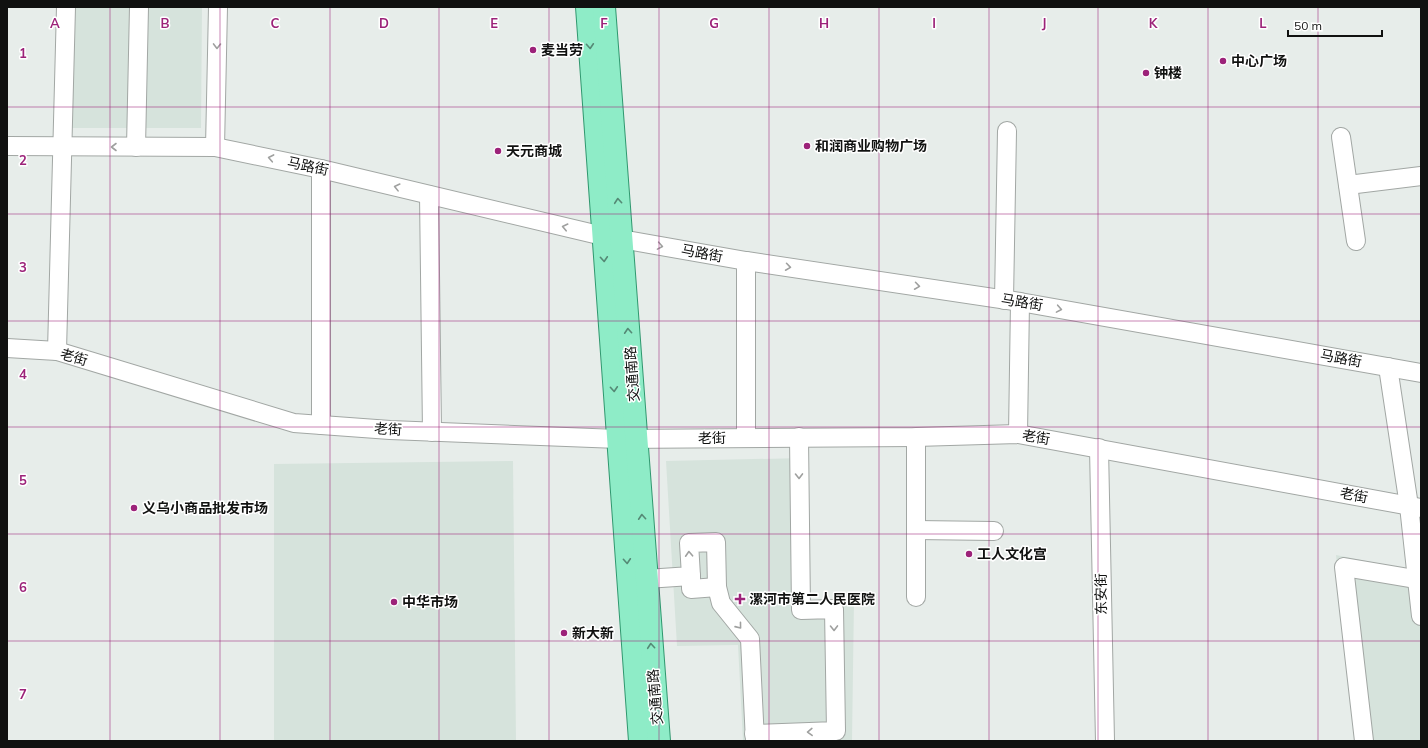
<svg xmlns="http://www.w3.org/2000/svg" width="1428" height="748" font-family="Mulish,'Noto Sans SC',sans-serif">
<rect width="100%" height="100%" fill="#e7edea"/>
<g fill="#d6e3dc">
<path d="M 72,7 L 202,7 L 201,128 L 69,128 Z"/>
<path d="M 804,458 L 807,600 L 854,599 L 852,741 L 743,741 L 738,645 L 677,646 L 666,461 Z"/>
<path d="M 513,461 L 516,741 L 274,741 L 274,464 Z"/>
<path d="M 1336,555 L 1421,572 L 1421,741 L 1356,741 Z"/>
</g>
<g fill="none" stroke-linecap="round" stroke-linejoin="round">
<defs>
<g id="minor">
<path d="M 1341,137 L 1356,241"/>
<path d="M 7,146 L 215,147 L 321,169 L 603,236"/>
<path d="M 136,147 L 139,7"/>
<path d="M 215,147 L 218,7"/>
<path d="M 1348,185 L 1421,176"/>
<path d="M 429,195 L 432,432"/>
<path d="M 621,239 L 746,261 L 1020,302 L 1421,373"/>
<path d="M 746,261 L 746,437"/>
<path d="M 1004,300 L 1007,131"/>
<path d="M 7,348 L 57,351 L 294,423 L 390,430 L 618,439 L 916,437 L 1018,434 L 1421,508"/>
<path d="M 57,351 L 66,7"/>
<path d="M 1388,367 L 1409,506 L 1421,616"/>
<path d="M 321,425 L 321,169"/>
<path d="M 1018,434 L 1020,302"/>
<path d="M 916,437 L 916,597"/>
<path d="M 1099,448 L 1105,741"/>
<path d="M 916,530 L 994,531"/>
<path d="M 691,576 L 691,589 L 717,587"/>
<path d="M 646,579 L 691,576 L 689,543 L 716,542 L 717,587 L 721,603 L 750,639 L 755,741"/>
<path d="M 754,734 L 836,731 L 834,609 L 801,610 L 799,437"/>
<path d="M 1364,741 L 1344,567 L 1421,580"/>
</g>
<g id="major">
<path d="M 587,7 L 640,741"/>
<path d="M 604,7 L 659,741"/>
</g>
</defs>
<use href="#minor" stroke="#a2a7a4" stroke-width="20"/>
<use href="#major" stroke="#30986f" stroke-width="24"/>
<use href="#minor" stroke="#fff" stroke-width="18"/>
<use href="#major" stroke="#8eecc7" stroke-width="22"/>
</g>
<defs><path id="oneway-chevron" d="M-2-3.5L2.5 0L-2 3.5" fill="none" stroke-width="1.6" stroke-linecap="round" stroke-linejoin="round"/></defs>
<g stroke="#9fa09f">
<use href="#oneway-chevron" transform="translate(217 46) rotate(91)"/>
<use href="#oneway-chevron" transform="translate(114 147) rotate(-180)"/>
<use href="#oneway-chevron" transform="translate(271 158) rotate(-169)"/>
<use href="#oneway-chevron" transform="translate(397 187) rotate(-166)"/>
<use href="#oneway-chevron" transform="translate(565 227) rotate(-167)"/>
<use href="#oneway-chevron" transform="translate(660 246) rotate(10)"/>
<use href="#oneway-chevron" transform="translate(788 267) rotate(8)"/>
<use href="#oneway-chevron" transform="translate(917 286) rotate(8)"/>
<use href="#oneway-chevron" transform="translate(1059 309) rotate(10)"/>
<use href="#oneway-chevron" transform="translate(799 476) rotate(89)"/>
<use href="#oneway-chevron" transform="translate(689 554) rotate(-93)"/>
<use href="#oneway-chevron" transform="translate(739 626) rotate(51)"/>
<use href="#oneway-chevron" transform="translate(834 628) rotate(89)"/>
<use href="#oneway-chevron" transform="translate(810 732) rotate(178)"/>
</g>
<g stroke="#558975">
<use href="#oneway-chevron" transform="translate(590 46) rotate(86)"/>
<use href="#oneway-chevron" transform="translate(618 201) rotate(-95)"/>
<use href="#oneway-chevron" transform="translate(604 259) rotate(86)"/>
<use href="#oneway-chevron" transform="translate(628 331) rotate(-94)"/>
<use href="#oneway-chevron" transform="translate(614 389) rotate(86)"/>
<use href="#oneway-chevron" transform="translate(642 517) rotate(-94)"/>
<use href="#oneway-chevron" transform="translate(627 561) rotate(86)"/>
<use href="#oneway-chevron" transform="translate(651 646) rotate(-95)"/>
</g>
<path fill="none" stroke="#9c2279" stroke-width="1" stroke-opacity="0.55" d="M 110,7 L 110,741M 220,7 L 220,741M 330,7 L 330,741M 439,7 L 439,741M 549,7 L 549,741M 659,7 L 659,741M 769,7 L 769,741M 879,7 L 879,741M 989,7 L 989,741M 1098,7 L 1098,741M 1208,7 L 1208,741M 1318,7 L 1318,741M 7,107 L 1421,107M 7,214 L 1421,214M 7,321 L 1421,321M 7,427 L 1421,427M 7,534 L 1421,534M 7,641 L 1421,641"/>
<g fill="#9c2279" stroke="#fff" stroke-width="1.5">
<circle cx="533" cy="50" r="4"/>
<circle cx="1223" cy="61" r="4"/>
<circle cx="1146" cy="73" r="4"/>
<circle cx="807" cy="146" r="4"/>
<circle cx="498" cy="151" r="4"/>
<circle cx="134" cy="508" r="4"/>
<circle cx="969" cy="554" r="4"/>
<path d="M738 593h4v4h4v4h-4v4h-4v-4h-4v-4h4z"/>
<circle cx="394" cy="602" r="4"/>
<circle cx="564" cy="633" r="4"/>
</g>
<g text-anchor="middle" stroke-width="3" stroke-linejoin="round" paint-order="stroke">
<g font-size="14" font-weight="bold" fill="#101110" stroke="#fff" text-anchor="start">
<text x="541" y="55">麦当劳</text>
<text x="1231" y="66">中心广场</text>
<text x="1154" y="78">钟楼</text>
<text x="815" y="151">和润商业购物广场</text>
<text x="506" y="156">天元商城</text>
<text x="142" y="513">义乌小商品批发市场</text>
<text x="977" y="559">工人文化宫</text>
<text x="749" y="604">漯河市第二人民医院</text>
<text x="402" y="607">中华市场</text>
<text x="572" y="638">新大新</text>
</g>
<g font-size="14" fill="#101110" stroke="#fff">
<text transform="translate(308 166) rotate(12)" y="5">马路街</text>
<text transform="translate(702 253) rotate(10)" y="5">马路街</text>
<text transform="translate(1022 302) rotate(9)" y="5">马路街</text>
<text transform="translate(74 357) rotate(16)" y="5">老街</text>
<text transform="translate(1341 358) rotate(10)" y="5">马路街</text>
<text transform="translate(632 374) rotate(-94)" y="5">交通南路</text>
<text transform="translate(388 429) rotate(3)" y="5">老街</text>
<text transform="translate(1036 437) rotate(9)" y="5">老街</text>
<text transform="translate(712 438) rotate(-1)" y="5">老街</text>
<text transform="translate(1354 495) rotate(11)" y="5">老街</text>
<text transform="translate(1101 594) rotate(-91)" y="5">东安街</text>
<text transform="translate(655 697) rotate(-95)" y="5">交通南路</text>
</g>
</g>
<g font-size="13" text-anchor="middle" font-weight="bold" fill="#9c2279" stroke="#fff" stroke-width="3" stroke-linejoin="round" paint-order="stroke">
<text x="55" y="28">A</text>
<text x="165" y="28">B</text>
<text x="275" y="28">C</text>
<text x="384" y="28">D</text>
<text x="494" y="28">E</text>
<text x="604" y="28">F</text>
<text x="714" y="28">G</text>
<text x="824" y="28">H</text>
<text x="934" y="28">I</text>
<text x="1044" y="28">J</text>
<text x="1153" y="28">K</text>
<text x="1263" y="28">L</text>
<text x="23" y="58">1</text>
<text x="23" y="165">2</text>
<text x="23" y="272">3</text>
<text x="23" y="379">4</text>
<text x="23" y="485">5</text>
<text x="23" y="592">6</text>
<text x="23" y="699">7</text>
</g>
<rect width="1428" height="748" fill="none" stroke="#101110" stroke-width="16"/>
<path d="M1288 30v6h94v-6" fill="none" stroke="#101110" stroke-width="2"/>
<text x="1294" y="30" font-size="12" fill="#101110" stroke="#ffffff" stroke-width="3" paint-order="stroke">50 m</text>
</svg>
